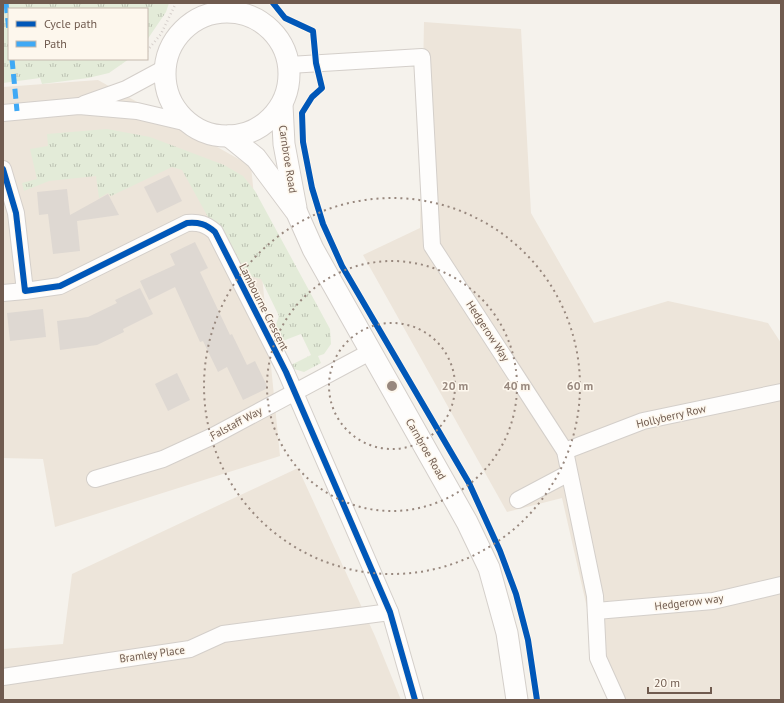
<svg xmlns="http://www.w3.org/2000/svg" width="784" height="703" font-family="'PT Sans',sans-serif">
<defs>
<pattern id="grass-tufts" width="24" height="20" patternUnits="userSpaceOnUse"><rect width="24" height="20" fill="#e3ebd8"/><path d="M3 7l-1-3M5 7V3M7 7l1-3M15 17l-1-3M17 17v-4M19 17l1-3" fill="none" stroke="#bcc1b2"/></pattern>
</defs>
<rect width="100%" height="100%" fill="#f5f2ec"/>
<g fill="#ede5da">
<path d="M 424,22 L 521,29 L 531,213 L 594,323 L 668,301 L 768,323 L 781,343 L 781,700 L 608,700 L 562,498 L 507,512 L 363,255 L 420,228 Z"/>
<path d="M 98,80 L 251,166 L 280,456 L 55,527 L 43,459 L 3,458 L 3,87 Z"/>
<path d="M 298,468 L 375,636 L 401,700 L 3,700 L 3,649 L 63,644 L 72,574 Z"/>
</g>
<g fill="url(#grass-tufts)">
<path d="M 3,3 L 169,3 L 166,12 L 147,40 L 147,9 L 9,9 L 9,59 L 129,59 L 109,73 L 88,78 L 42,84 L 40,78 L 3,83 Z"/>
<path d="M 107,129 L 150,137 L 224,165 L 243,176 L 255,191 L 330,329 L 331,344 L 324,354 L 318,356 L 321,363 L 304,372 L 294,369 L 291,365 L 311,355 L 301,334 L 280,342 L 274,330 L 279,316 L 261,279 L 246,275 L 222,228 L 208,217 L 182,170 L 172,167 L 111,196 L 108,193 L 99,198 L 96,176 L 49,181 L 24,191 L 22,183 L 37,179 L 30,149 L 48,146 L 47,134 Z"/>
</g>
<g fill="#ded8d2">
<path d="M 169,175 L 182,201 L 157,213 L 144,187 Z"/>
<path d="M 67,189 L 70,215 L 108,194 L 119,215 L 77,221 L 80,251 L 53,254 L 48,214 L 39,215 L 37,192 Z"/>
<path d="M 195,242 L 208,268 L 200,272 L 230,335 L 232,334 L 247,365 L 255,361 L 268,388 L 243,400 L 227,367 L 218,372 L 203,341 L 200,342 L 175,287 L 149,300 L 140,281 L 175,265 L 170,254 Z"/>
<path d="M 140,288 L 153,314 L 123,329 L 124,332 L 97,345 L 60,350 L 57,321 L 88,317 L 117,303 L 115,300 Z"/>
<path d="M 43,309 L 46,337 L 10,341 L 7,313 Z"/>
<path d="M 177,373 L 190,400 L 168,411 L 155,384 Z"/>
</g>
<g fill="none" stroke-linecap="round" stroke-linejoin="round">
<defs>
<g id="minor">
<path d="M 289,65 L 422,57 L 432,246 L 565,451 L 595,596 L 598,658 L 617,700"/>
<path d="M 84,104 L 126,89 L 165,68"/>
<path d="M 3,113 L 79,106 L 137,111 L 188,123"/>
<path d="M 3,169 L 16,213 L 25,291 L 60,286 L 187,223 C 199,222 206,224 215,232 L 286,372 L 390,612 L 415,700"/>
<path d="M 3,293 L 25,291"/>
<path d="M 565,451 L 643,421 L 781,392"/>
<path d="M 95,479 L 163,459 L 213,436 L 370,352"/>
<path d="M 518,500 L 569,473"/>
<path d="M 596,611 L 713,601 L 781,585"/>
<path d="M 3,677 L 190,649 L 223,634 L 390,612"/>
</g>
<g id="tertiary">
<circle cx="227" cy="74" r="62"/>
<path d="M 282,105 L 284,144 L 296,208"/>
<path d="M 229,136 L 256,158 L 297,213 L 313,249 L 467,522 L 489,568 L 507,633 L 517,700"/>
</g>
</defs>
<use href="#minor" stroke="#d4cfca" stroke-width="18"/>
<use href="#tertiary" stroke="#d4cfca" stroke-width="23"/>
<path stroke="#d6d0cc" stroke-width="2.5" stroke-dasharray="1 3" stroke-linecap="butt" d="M 147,51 L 161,34 L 176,3"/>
<use href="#minor" stroke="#fefdfc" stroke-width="16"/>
<use href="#tertiary" stroke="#fefdfc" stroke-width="21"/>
<g stroke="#3fa9f5" stroke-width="5" stroke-dasharray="10 5" stroke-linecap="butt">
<path d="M 6,3 L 9,31"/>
<path d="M 12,59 L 17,111"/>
</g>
<defs>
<g id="cycleway">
<path d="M 273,3 L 285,18 L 313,31 L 316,63 L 322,88 L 312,97 L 302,113 L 303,142 L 312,188 L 323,224 L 342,266 L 469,483 L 500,551 L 516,594 L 528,640 L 537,700"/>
<path d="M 3,169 L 16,213 L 25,291 L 60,286 L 187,223 C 199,222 206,224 215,232 L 286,372 L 390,612 L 415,700"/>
</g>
</defs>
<use href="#cycleway" stroke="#fdf7ed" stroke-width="8"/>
<use href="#cycleway" stroke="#0057b8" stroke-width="6"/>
</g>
<g fill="none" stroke="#98887e" stroke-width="2" stroke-dasharray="2 4">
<circle cx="392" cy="386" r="63"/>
<circle cx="392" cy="386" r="125"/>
<circle cx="392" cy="386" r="188"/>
</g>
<g text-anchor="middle" stroke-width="3" stroke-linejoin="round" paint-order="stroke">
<g font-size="11" fill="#705b4f" stroke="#fdf7ed">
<text transform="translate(288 159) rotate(81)" y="4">Carnbroe Road</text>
<text transform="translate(264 307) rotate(63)" y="4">Lambourne Crescent</text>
<text transform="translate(488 331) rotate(57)" y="4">Hedgerow Way</text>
<text transform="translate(671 416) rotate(-13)" y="4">Hollyberry Row</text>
<text transform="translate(236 423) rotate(-28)" y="4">Falstaff Way</text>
<text transform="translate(426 449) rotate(60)" y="4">Carnbroe Road</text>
<text transform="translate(689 602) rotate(-7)" y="4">Hedgerow way</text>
<text transform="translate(152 654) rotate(-8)" y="4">Bramley Place</text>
</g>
</g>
<circle cx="392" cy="386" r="6" fill="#98887e" stroke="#fdf7ed" stroke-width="2"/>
<g font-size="12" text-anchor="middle" font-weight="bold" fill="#98887e" stroke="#fdf7ed" stroke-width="3" stroke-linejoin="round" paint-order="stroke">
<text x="455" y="390">20 m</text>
<text x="517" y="390">40 m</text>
<text x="580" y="390">60 m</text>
</g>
<rect width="784" height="703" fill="none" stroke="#705b4f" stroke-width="8"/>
<rect x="8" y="8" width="140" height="52" fill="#fdf7ed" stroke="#c5b9ae"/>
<rect x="16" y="21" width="20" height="6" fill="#0057b8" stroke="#c5b9ae"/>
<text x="44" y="28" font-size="12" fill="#705b4f">Cycle path</text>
<rect x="16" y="41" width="20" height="6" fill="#3fa9f5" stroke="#c5b9ae"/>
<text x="44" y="48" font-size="12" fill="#705b4f">Path</text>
<path d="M648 687v6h63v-6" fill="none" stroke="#705b4f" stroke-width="2"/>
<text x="654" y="687" font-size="12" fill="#705b4f" stroke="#fdf7ed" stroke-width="3" paint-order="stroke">20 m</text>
</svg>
